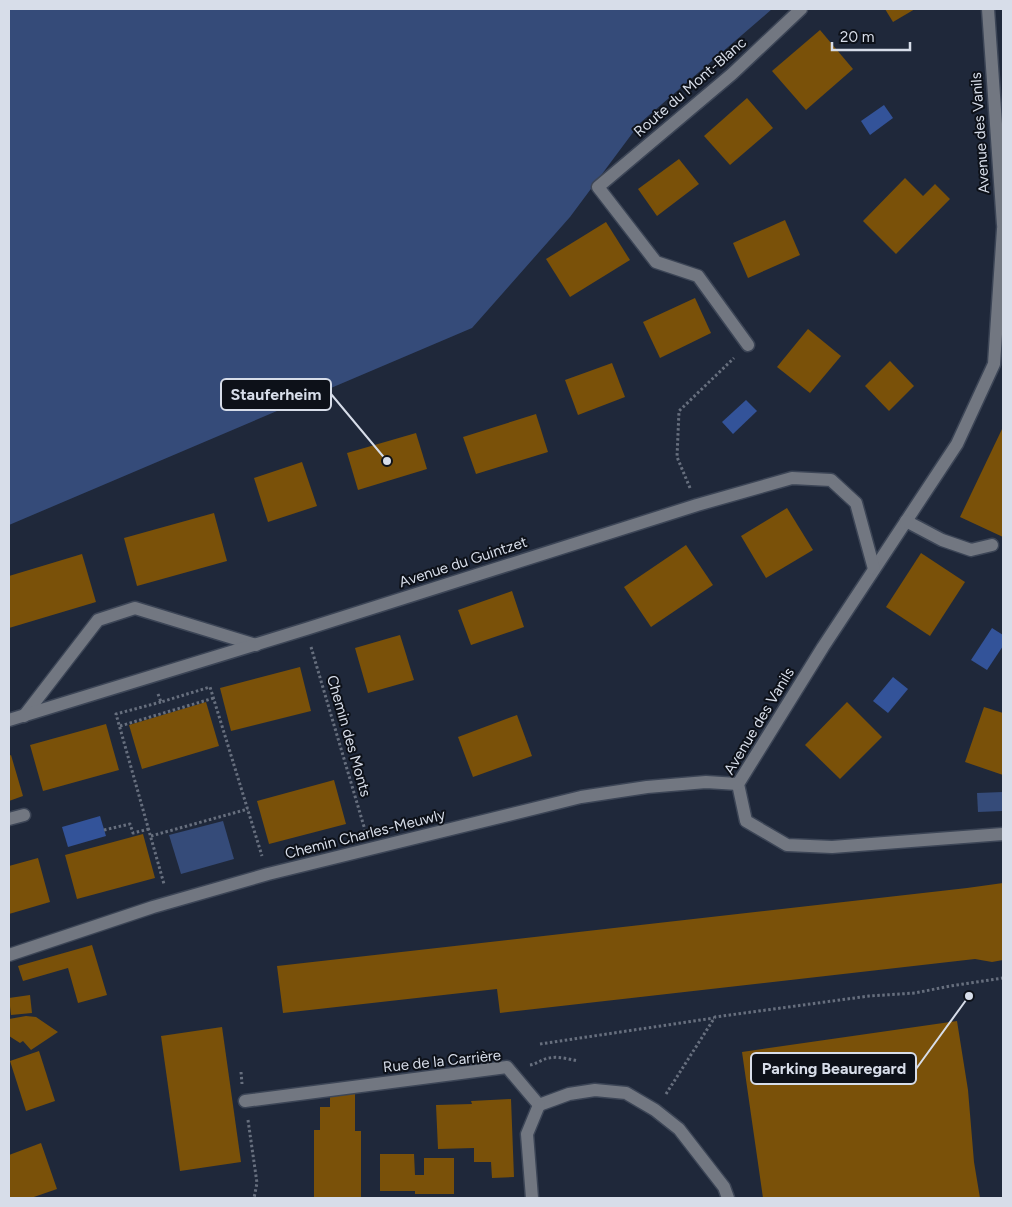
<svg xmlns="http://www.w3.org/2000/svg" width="1012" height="1207" font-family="Figtree,sans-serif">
<rect width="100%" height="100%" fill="#1f283a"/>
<g fill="#354b79">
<path d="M 9,9 L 772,9 L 640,123 L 570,217 L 472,328 L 9,525 Z"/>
<path d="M 1003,792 L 1003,811 L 978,812 L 977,793 Z"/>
<path d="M 223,821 L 234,859 L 181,874 L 169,835 Z"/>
</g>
<g fill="#335399">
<path d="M 884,105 L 893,118 L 870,135 L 861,121 Z"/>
<path d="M 746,400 L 757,411 L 733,434 L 722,422 Z"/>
<path d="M 992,628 L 1003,635 L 1003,646 L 987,670 L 971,660 Z"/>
<path d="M 893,677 L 908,689 L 888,713 L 873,701 Z"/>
<path d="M 100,816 L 106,836 L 68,847 L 62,827 Z"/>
</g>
<g fill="#7a5109">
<path d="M 885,9 L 915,9 L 893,22 Z"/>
<path d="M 820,30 L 853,69 L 806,110 L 772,71 Z"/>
<path d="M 747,98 L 773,128 L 730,165 L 704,136 Z"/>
<path d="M 679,159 L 699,184 L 657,216 L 638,189 Z"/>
<path d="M 905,178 L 923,196 L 935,184 L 950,199 L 896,254 L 863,221 Z"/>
<path d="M 785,220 L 800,255 L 748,278 L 733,243 Z"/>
<path d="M 606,222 L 630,260 L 570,297 L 546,259 Z"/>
<path d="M 695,298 L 711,333 L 660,358 L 643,322 Z"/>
<path d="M 808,329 L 841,356 L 810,393 L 777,367 Z"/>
<path d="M 890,361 L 914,386 L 889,411 L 865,386 Z"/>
<path d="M 612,363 L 625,397 L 578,415 L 565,380 Z"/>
<path d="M 536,414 L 548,452 L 476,474 L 463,437 Z"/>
<path d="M 1003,427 L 1003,537 L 960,517 Z"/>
<path d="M 416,433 L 427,469 L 358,490 L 347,453 Z"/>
<path d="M 302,462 L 317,506 L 268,522 L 254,478 Z"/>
<path d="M 787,508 L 813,550 L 766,578 L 741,536 Z"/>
<path d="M 214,513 L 227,561 L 137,586 L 124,538 Z"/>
<path d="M 686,545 L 713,585 L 651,627 L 624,587 Z"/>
<path d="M 921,553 L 965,582 L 930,636 L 886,607 Z"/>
<path d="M 82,554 L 96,602 L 9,628 L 9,576 Z"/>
<path d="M 512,591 L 524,627 L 471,645 L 458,610 Z"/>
<path d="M 400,635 L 414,680 L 368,693 L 355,648 Z"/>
<path d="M 300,667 L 311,711 L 231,731 L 220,688 Z"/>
<path d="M 206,702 L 219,746 L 142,769 L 129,725 Z"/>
<path d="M 847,702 L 882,737 L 840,779 L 805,745 Z"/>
<path d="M 984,707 L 1003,713 L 1003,775 L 965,762 Z"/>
<path d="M 517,715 L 532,756 L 473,777 L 458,737 Z"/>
<path d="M 106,724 L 119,770 L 43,791 L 30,745 Z"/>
<path d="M 11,755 L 23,796 L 9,801 L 9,756 Z"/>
<path d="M 334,780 L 346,824 L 269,844 L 257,801 Z"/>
<path d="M 143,834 L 155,878 L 77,899 L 65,855 Z"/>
<path d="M 38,858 L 50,902 L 9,914 L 9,866 Z"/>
<path d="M 1003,883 L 1003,960 L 992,962 L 975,959 L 500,1013 L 497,989 L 283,1013 L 277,966 L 967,888 Z"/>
<path d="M 92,945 L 107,995 L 78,1003 L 68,968 L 23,981 L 18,966 Z"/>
<path d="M 30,995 L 32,1013 L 11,1015 L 9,998 Z"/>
<path d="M 26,1016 L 36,1017 L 58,1032 L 31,1050 L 23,1041 L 20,1043 L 9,1036 L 9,1019 Z"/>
<path d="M 957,1021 L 968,1090 L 974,1162 L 980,1198 L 763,1198 L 742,1052 Z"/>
<path d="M 222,1027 L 241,1162 L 180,1171 L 161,1036 Z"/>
<path d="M 39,1051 L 55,1101 L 26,1111 L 10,1061 Z"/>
<path d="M 330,1092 L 355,1092 L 355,1131 L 361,1131 L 361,1197 L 314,1197 L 314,1130 L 320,1130 L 320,1107 L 330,1107 Z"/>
<path d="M 511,1099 L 514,1177 L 492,1178 L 491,1162 L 474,1162 L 474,1148 L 438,1149 L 436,1105 L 472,1104 L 471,1101 Z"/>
<path d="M 41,1143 L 57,1189 L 31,1198 L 9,1198 L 9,1155 Z"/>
<path d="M 380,1154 L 414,1154 L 415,1175 L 424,1175 L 424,1158 L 454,1158 L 454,1194 L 415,1194 L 415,1191 L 380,1191 Z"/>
</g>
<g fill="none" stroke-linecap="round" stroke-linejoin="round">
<defs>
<g id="minor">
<path d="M 988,9 L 1003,225"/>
<path d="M 1003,229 L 994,364 L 957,444 L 823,647 L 738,784 L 746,821 L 787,845 L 832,847 L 1003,834"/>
<path d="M 748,345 L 698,276 L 656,262 L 598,187 L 732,74 L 801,9"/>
<path d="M 906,521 L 942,540 L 971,550 L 992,545"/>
<path d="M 24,716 L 98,620 L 135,608 L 256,645"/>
<path d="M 9,720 L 306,629 L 697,505 L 792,478 L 831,480 L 856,503 L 874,569"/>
<path d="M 9,819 L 24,815"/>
<path d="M 9,955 L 153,907 L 268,874 L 581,797 L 647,787 L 706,782 L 738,784"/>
<path d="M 245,1101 L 507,1067 L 539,1105"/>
<path d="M 539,1105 L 569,1094 L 595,1090 L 626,1093 L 655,1110 L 679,1129 L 724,1187 L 728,1198"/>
<path d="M 532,1198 L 527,1134 L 539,1105"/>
</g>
</defs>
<use href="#minor" stroke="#3c4556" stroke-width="15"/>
<g stroke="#676f7e" stroke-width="3" stroke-dasharray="2.5 2.5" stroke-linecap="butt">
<path d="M 690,488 L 677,457 L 679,411 L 734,358"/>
<path d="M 311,647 L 365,830"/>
<path d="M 158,694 L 161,702 L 210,687 L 262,856"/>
<path d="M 161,702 L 116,714 L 164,884"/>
<path d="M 120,726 L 214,698"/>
<path d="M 104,830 L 130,824 L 133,833 L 149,829"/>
<path d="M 151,836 L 248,809"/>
<path d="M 540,1044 L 714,1018"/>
<path d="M 530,1065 C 537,1064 542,1059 549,1058 C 558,1056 569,1059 578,1061"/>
<path d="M 241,1072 L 242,1084"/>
<path d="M 666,1094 L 715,1017 L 869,996 L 915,993 L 950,986 L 1003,978"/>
<path d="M 248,1120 L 257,1183 L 254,1198"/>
</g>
<use href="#minor" stroke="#727781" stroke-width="12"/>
</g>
<g text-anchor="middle" stroke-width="4" stroke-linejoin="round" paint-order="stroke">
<g font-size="15" fill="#d7dde9" stroke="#0d1119">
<text transform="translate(690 87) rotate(-41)" y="5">Route du Mont-Blanc</text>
<text transform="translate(980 133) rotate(-94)" y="5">Avenue des Vanils</text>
<text transform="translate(463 562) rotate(-18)" y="5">Avenue du Guintzet</text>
<text transform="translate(759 721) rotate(-59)" y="5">Avenue des Vanils</text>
<text transform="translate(349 736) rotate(74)" y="5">Chemin des Monts</text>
<text transform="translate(365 834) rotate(-14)" y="5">Chemin Charles-Meuwly</text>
<text transform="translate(442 1061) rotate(-6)" y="5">Rue de la Carrière</text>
</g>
</g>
<path fill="none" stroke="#d7dde9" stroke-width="2" d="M387 461L331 394M969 996L916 1069"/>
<g fill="#d7dde9" stroke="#0d1119" stroke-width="2">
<circle cx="387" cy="461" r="5"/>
<circle cx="969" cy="996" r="5"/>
</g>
<g fill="#0d1119" stroke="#d7dde9" stroke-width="2">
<rect x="221" y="379" width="110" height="31" rx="5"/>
<rect x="751" y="1053" width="165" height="31" rx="5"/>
</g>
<g font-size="16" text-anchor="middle" font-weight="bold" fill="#d7dde9">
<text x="276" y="400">Stauferheim</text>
<text x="834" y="1074">Parking Beauregard</text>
</g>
<rect width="1012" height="1207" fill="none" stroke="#d7dde9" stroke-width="20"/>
<path d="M832 42v8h78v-8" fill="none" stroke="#d7dde9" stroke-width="2.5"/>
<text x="840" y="42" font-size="15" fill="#d7dde9" stroke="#0d1119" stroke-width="4" paint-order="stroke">20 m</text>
</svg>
